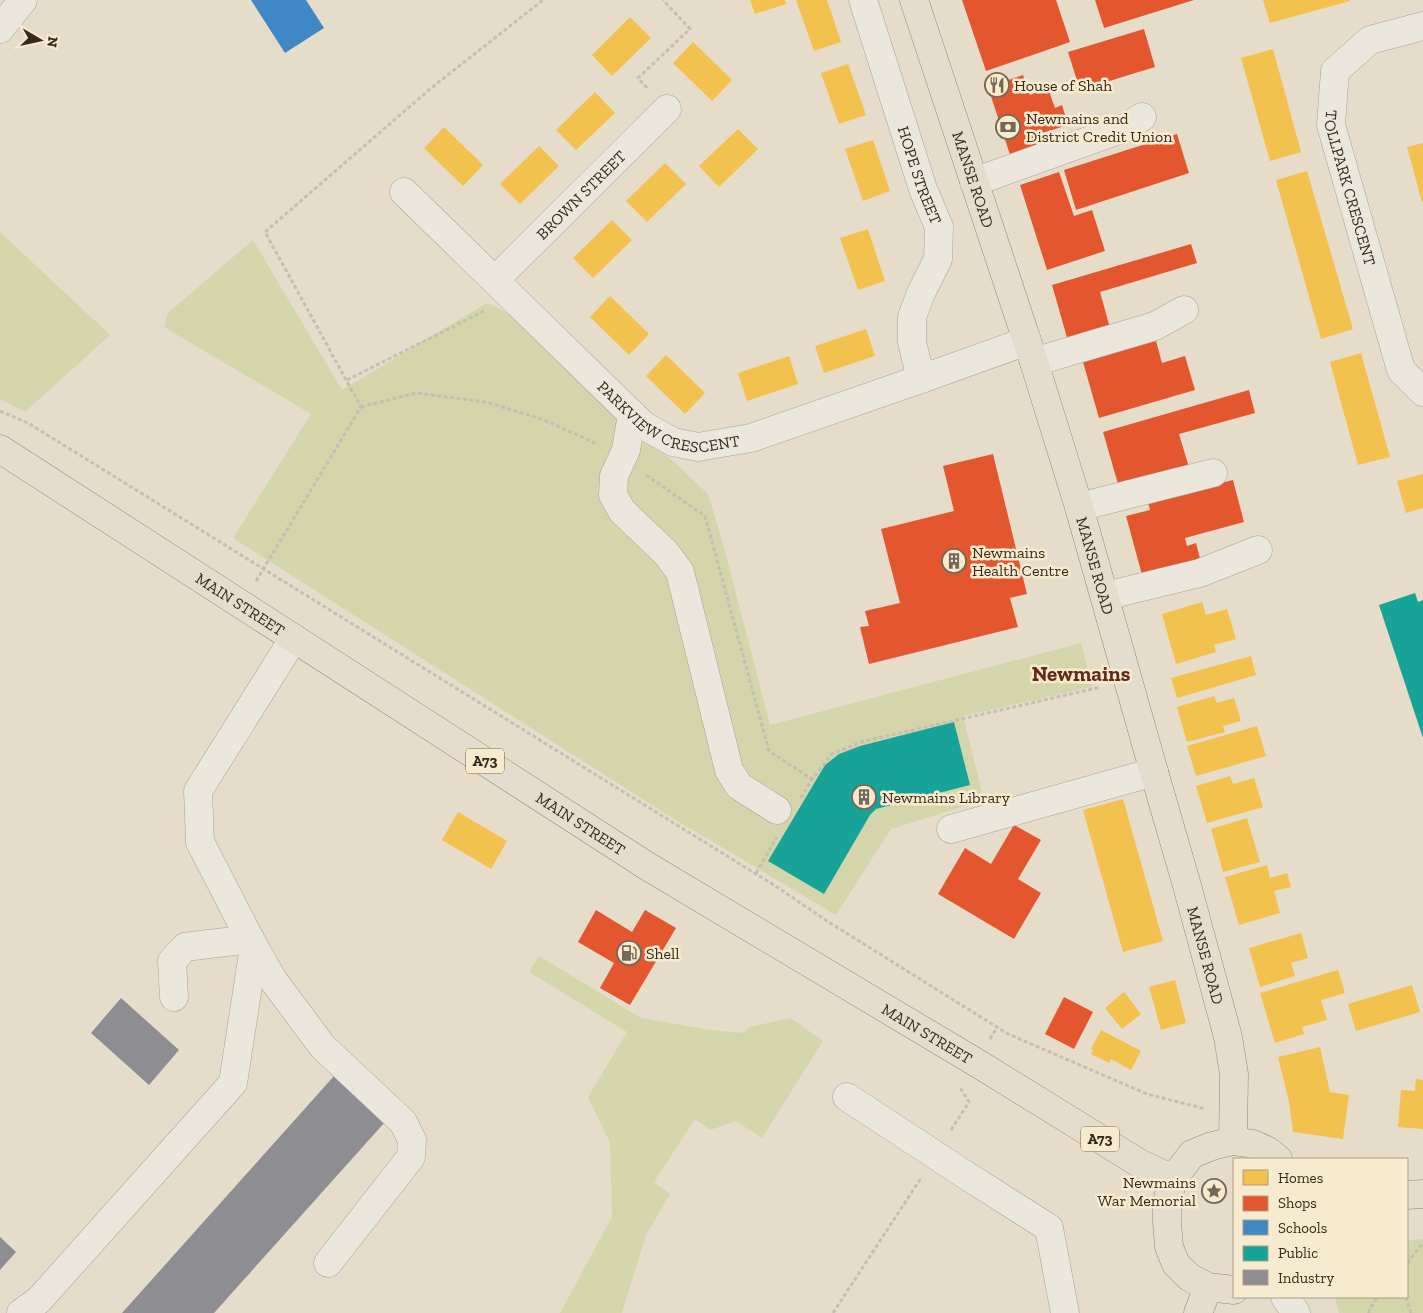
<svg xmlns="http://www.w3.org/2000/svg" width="1423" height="1313" font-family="'Zilla Slab',serif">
<rect width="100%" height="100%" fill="#e5ddca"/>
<g fill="#d5d5ab">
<path d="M 0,232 L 110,335 L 25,412 L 0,399 Z"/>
<path d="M 253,240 L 342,390 L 487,303 L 520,318 L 708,494 L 724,547 L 770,725 L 1081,643 L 1092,687 L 963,716 L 984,800 L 891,829 L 836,915 L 669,816 L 233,538 L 311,414 L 164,327 L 168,313 Z"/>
<path d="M 539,956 L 641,1018 L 710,1030 L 742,1033 L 750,1027 L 791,1018 L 823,1041 L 762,1138 L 736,1121 L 710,1130 L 695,1119 L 654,1182 L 670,1194 L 646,1235 L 622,1313 L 560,1313 L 612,1217 L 610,1143 L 588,1097 L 627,1032 L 529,972 Z"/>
<path d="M 1423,1239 L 1423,1313 L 1339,1313 L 1335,1297 L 1407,1297 L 1407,1240 Z"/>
</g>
<g fill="#f2c14e">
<path d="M 750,0 L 785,0 L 786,4 L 755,14 Z"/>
<path d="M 796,0 L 827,0 L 841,42 L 814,51 Z"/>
<path d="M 1263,0 L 1350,0 L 1350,1 L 1270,23 Z"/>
<path d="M 630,17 L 651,38 L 612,76 L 592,55 Z"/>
<path d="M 693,42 L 732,80 L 712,101 L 673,63 Z"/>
<path d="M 1273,49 L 1301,152 L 1270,161 L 1241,58 Z"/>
<path d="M 848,64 L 866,115 L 839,124 L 821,73 Z"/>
<path d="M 595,92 L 615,113 L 576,150 L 556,130 Z"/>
<path d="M 444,127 L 483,165 L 463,186 L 424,148 Z"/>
<path d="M 738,129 L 758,149 L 719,187 L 699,166 Z"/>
<path d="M 873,140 L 890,191 L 863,201 L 845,149 Z"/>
<path d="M 1423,143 L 1423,202 L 1422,202 L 1407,147 Z"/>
<path d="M 539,146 L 559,166 L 520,204 L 500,184 Z"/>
<path d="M 665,163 L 686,184 L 647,222 L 626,201 Z"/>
<path d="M 1307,171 L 1353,329 L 1321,339 L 1276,180 Z"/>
<path d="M 612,220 L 632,240 L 593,278 L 573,258 Z"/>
<path d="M 868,229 L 885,281 L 858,290 L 840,238 Z"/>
<path d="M 610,296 L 649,334 L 629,355 L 590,317 Z"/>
<path d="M 866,329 L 875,356 L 824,373 L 815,346 Z"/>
<path d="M 1361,353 L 1390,457 L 1358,465 L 1330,362 Z"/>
<path d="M 666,355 L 705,393 L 685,414 L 646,376 Z"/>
<path d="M 789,356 L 798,384 L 747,401 L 738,373 Z"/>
<path d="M 1423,474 L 1423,508 L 1406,513 L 1397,481 Z"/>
<path d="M 1202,602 L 1206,615 L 1227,609 L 1236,639 L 1214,645 L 1216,652 L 1176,664 L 1162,614 Z"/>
<path d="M 1251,656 L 1256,675 L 1177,698 L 1171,678 Z"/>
<path d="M 1214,696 L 1217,703 L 1234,698 L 1241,721 L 1223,726 L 1225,732 L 1187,742 L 1177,707 Z"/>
<path d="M 1257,726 L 1266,756 L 1196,776 L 1187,746 Z"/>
<path d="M 1230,776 L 1233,784 L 1254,778 L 1263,807 L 1207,823 L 1196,786 Z"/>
<path d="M 1123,799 L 1163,941 L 1123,952 L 1083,810 Z"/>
<path d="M 458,812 L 507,841 L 491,869 L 442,840 Z"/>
<path d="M 1247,818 L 1260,862 L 1223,872 L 1211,829 Z"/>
<path d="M 1267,865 L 1270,878 L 1287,873 L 1291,887 L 1274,891 L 1280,913 L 1239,925 L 1225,877 Z"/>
<path d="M 1301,933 L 1308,958 L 1291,963 L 1295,976 L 1260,987 L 1249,948 Z"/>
<path d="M 1338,970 L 1345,993 L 1321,1000 L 1327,1020 L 1302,1027 L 1304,1034 L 1275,1043 L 1260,993 Z"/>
<path d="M 1175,980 L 1186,1023 L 1161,1030 L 1149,987 Z"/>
<path d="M 1412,985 L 1420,1012 L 1356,1031 L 1348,1004 Z"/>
<path d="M 1124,992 L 1141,1014 L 1122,1029 L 1105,1008 Z"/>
<path d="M 1101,1030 L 1141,1051 L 1131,1070 L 1111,1059 L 1109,1063 L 1091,1054 L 1093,1050 L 1091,1049 Z"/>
<path d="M 1320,1047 L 1330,1092 L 1349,1095 L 1343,1139 L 1293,1132 L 1289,1102 L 1278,1057 Z"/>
<path d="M 1416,1079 L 1423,1080 L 1423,1129 L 1398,1127 L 1401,1090 L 1415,1091 Z"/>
</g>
<g fill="#e4572e">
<path d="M 962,0 L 1056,0 L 1070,42 L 986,71 Z"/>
<path d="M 1095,0 L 1194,0 L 1104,28 Z"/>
<path d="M 1144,29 L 1155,67 L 1080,90 L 1068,52 Z"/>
<path d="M 1023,75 L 1030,95 L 1048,88 L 1055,108 L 1062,105 L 1068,125 L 1042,133 L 1048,152 L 1013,164 L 988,87 Z"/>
<path d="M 1177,134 L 1189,173 L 1076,210 L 1064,170 Z"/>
<path d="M 1059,172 L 1074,216 L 1092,210 L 1105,251 L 1047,270 L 1020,185 Z"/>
<path d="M 1191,244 L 1197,263 L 1100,292 L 1112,335 L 1070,348 L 1052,285 Z"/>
<path d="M 1156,341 L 1162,363 L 1185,356 L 1195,390 L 1099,418 L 1083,362 Z"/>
<path d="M 1249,390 L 1255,413 L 1179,434 L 1190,471 L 1120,491 L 1103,432 Z"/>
<path d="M 993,454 L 1027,594 L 1010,598 L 1018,627 L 869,664 L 860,627 L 869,626 L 865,611 L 900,603 L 881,529 L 954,511 L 943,466 Z"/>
<path d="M 1233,480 L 1244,522 L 1185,538 L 1187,546 L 1196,543 L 1202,566 L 1144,582 L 1126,516 L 1150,510 L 1148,502 Z"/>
<path d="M 1014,825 L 1041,840 L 1018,879 L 1041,893 L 1014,939 L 938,894 L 965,848 L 991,864 Z"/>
<path d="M 596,910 L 632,932 L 645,910 L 676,928 L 630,1005 L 600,988 L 614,963 L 578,942 Z"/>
<path d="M 1064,997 L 1093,1012 L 1074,1049 L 1045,1034 Z"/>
</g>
<path fill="#3f88c5" d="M 251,0 L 306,0 L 324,28 L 285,53 Z"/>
<g fill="#17a398">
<path d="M 1415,593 L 1418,602 L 1423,600 L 1423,738 L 1379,605 Z"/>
<path d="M 954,722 L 970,785 L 876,809 L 870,815 L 824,894 L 768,861 L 825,765 L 839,754 L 860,746 Z"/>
</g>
<g fill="#8d8d92">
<path d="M 121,998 L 179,1050 L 149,1085 L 91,1033 Z"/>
<path d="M 334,1076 L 385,1122 L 214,1313 L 122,1313 Z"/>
<path d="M 0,1237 L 16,1252 L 0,1270 Z"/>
</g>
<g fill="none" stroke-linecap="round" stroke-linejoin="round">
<defs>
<g id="minor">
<path id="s1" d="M 863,0 L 923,189 L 939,227 L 938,259 L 921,293 L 912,317 L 912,342 L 921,379"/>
<path id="s2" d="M 1423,26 L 1370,40 L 1335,71 L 1331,125 L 1401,370 L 1423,392"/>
<path d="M 0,29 L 23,0"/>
<path d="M 974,182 L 1127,127 L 1142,117"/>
<path id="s3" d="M 404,192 L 643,425 L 673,442 L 698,447 L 751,438 L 921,379 L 1027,341"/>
<path id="s4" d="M 495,280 L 667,109"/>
<path d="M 1034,362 L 1155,326 L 1184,310"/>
<path d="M 632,414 L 626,450 L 614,476 L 613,495 L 622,511 L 666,553 L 680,572 L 729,770 L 739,786 L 777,810"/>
<path d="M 1079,507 L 1213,473"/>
<path d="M 1105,596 L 1200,573 L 1258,550"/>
<path d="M 294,638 L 198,791 L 200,842 L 250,939 L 273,980 L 323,1047 L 403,1122 L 412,1140 L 411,1157 L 328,1263"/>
<path d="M 951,829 L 1154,772"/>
<path d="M 174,997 L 172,961 L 185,947 L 250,939"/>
<path d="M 847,1097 L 961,1172 L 1049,1228 L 1065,1313"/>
<path d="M 1285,1297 L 1296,1313"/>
<path d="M 21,1313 L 39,1300 L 233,1083 L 254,947"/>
</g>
<g id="major">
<path id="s5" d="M 914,0 L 1034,362 L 1079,507 L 1154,772 L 1186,882 L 1228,1037 L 1234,1074 L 1233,1141"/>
<path id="s6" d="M 0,449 L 647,866 L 977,1063 L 1139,1163 L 1173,1179"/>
<path d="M 1407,1195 L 1423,1194"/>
<path d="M 1234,1290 L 1208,1287 L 1189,1277 L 1176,1264 L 1169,1247 L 1167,1222 L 1167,1202 L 1173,1179 L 1192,1154 L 1212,1146 L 1233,1141 L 1253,1144 L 1268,1151 L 1278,1159"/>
<path d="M 1198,1313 L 1208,1287"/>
</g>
</defs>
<use href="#minor" stroke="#a9a194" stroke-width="29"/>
<use href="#major" stroke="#8f877a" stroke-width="29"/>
<g stroke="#c4beb3" stroke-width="3" stroke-dasharray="4 2.5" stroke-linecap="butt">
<path d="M 647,88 L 638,78 L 690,29 L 663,0"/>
<path d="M 347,380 L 484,311"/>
<path d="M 361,407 L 416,393 L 486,402 L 542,419 L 597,444"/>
<path d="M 0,411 L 28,423 L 777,887 L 827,921 L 1008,1034 L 1147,1094 L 1206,1109"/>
<path d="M 646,475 L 705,516 L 769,751 L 812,779"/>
<path d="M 256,581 L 361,407 L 265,232 L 430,89 L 543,0"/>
<path d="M 801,798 L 812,779 L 832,754 L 861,742 L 1101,687"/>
<path d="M 756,873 L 777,837"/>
<path d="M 990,1039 L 997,1027"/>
<path d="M 951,1130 L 969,1102 L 961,1089 L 962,1088"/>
<path d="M 1407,1263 L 1423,1243"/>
<path d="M 1406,1297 L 1411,1313"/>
<path d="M 833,1313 L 921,1178"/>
<path d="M 1368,1313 L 1377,1297"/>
</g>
<use href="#minor" stroke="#ece7dc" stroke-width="28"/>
<use href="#major" stroke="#e4ddcd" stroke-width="28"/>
</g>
<defs>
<symbol id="restaurant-ring" viewBox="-11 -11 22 22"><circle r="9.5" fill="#f7ebcf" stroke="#756859" stroke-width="1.5"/><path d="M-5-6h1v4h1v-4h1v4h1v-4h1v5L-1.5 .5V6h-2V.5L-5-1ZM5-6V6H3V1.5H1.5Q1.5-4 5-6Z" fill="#756859"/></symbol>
<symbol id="bank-ring" viewBox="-11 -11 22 22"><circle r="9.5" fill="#f7ebcf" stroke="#756859" stroke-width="1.5"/><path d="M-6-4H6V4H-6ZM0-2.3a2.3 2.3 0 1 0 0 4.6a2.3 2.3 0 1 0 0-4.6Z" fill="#756859"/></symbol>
<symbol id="building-ring" viewBox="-11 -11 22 22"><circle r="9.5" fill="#f7ebcf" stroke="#756859" stroke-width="1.5"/><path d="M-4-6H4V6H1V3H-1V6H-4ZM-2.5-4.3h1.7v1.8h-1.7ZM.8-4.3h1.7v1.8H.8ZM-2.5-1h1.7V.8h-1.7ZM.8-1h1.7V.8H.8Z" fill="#756859"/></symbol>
<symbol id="fuel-ring" viewBox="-11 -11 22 22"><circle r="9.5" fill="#f7ebcf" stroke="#756859" stroke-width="1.5"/><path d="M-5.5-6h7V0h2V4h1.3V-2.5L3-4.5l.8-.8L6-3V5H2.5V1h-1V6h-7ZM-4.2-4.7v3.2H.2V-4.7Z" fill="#756859"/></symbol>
<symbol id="sight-ring" viewBox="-11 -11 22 22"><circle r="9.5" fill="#f7ebcf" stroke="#756859" stroke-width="1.5"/><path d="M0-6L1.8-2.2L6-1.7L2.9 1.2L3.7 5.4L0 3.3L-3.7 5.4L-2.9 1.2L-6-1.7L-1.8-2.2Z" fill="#756859"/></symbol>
</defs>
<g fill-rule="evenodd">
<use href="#restaurant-ring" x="983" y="71" width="28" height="28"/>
<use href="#bank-ring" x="994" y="113" width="28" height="28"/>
<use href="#building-ring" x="940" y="547" width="28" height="28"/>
<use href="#building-ring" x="850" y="783" width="28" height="28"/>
<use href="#fuel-ring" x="615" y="939" width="28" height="28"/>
<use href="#sight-ring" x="1200" y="1177" width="28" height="28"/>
</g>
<g text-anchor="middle" stroke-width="5" stroke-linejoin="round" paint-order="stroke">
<g fill="#f7ebcf" stroke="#716352" stroke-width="1">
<rect x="466" y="748.5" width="38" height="25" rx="4"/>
<rect x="1081" y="1126.5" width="38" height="25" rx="4"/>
</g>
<g font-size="15" font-weight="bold" fill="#38291c">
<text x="485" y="766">A73</text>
<text x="1100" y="1144">A73</text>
</g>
<g font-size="16" fill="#38291c" stroke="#f7ebcf" text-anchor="start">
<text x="1014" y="91">House of Shah</text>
<text x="1026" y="124">Newmains and<tspan x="1026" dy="18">District Credit Union</tspan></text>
<text x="972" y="558">Newmains<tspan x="972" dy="18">Health Centre</tspan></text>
<text x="882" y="803">Newmains Library</text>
<text x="646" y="959">Shell</text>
<text x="1196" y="1188" text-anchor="end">Newmains<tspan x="1196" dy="18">War Memorial</tspan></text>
</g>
<g font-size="16" fill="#38291c" stroke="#f7ebcf">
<text dy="6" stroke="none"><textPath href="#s1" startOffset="184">HOPE STREET</textPath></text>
<text dy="6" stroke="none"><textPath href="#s5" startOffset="189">MANSE ROAD</textPath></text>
<text dy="6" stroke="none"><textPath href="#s2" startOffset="221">TOLLPARK CRESCENT</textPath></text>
<text dy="6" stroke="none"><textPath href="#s4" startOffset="121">BROWN STREET</textPath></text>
<text dy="6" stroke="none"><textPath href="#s3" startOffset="355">PARKVIEW CRESCENT</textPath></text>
<text dy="6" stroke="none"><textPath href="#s5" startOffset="594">MANSE ROAD</textPath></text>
<text dy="6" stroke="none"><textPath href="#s6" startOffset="286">MAIN STREET</textPath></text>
<text dy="6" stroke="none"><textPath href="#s6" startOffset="691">MAIN STREET</textPath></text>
<text dy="6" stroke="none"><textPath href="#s5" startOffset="999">MANSE ROAD</textPath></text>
<text dy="6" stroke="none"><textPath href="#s6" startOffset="1096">MAIN STREET</textPath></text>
</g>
<g font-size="21" font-weight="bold" fill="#662819" stroke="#f7ebcf">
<text x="1081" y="681">Newmains</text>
</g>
</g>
<rect x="1233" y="1158" width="175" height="140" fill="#f7ebcf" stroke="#ab9d87"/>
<rect x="1243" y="1170" width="25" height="15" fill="#f2c14e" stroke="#ab9d87"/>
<text x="1278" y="1183" font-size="15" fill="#38291c">Homes</text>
<rect x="1243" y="1196" width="25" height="15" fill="#e4572e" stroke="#ab9d87"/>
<text x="1278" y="1208" font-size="15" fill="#38291c">Shops</text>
<rect x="1243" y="1220" width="25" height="15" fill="#3f88c5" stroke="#ab9d87"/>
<text x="1278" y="1233" font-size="15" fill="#38291c">Schools</text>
<rect x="1243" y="1246" width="25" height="15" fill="#17a398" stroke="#ab9d87"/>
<text x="1278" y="1258" font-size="15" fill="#38291c">Public</text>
<rect x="1243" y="1270" width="25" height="15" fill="#8d8d92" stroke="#ab9d87"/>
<text x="1278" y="1283" font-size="15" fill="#38291c">Industry</text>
<g transform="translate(40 40) rotate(99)" stroke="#f7ebcf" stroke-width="4" paint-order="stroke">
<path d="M0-4L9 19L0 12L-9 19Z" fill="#38291c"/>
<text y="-8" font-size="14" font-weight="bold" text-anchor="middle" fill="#38291c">N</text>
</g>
</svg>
